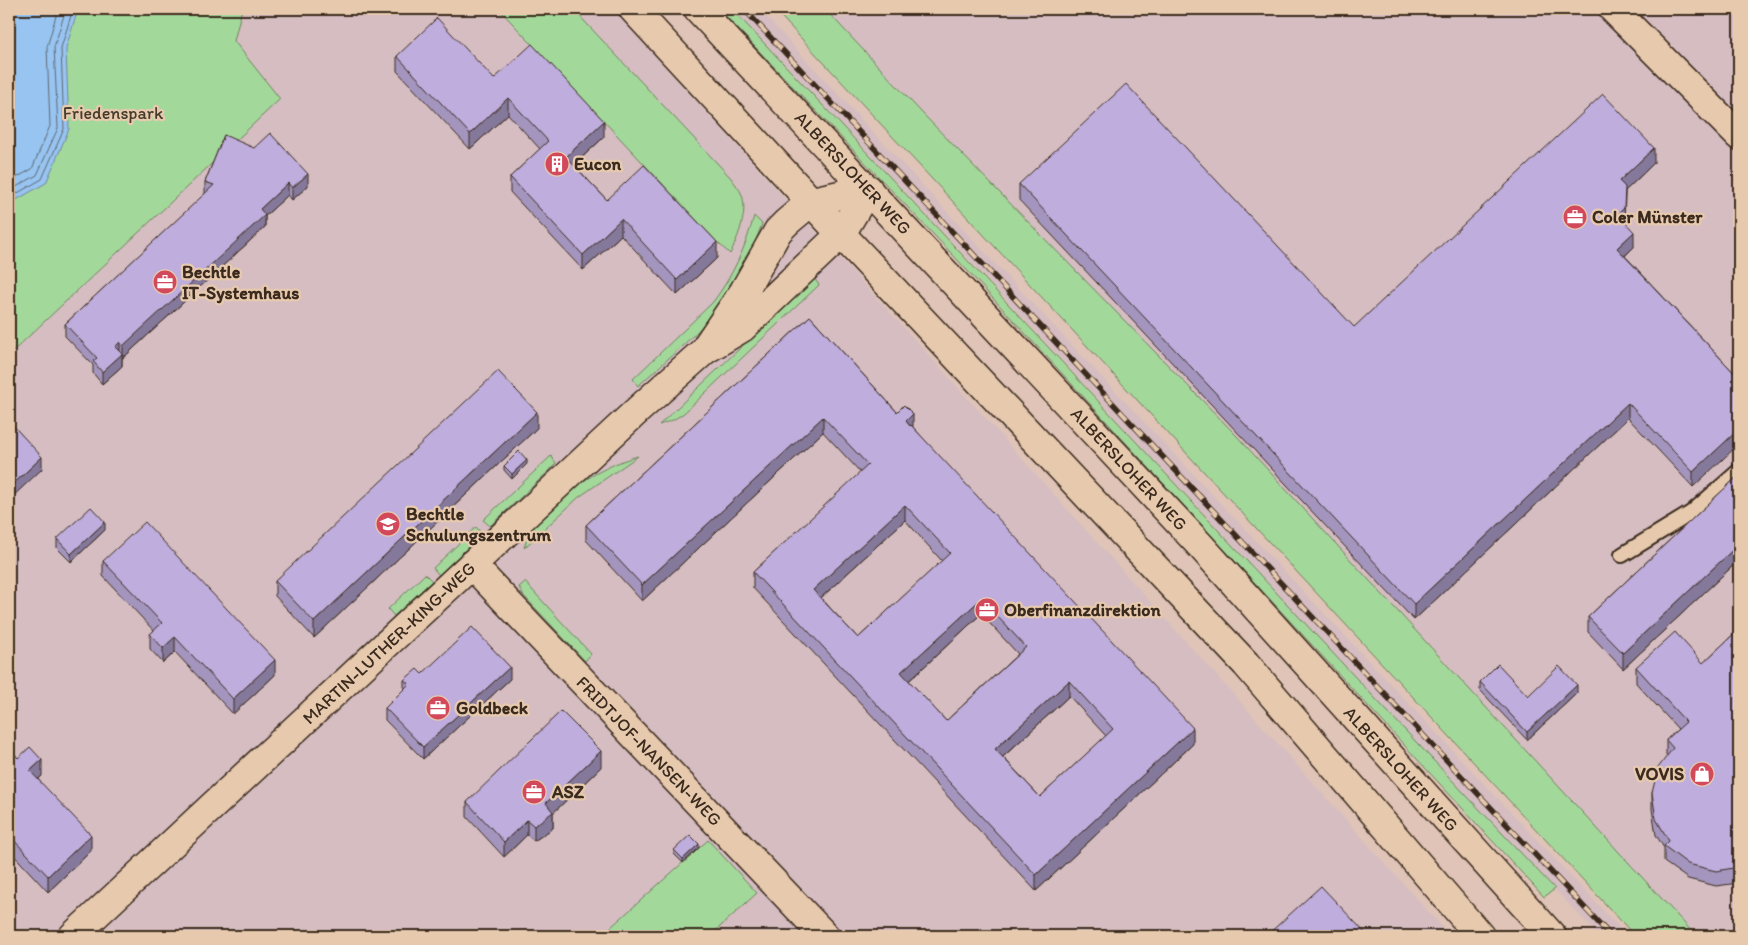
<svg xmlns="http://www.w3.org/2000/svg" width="1748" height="945" font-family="Itim,sans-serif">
<rect width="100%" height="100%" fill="#dfc4b7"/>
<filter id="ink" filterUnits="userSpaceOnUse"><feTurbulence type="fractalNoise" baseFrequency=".02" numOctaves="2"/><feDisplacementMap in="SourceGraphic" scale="10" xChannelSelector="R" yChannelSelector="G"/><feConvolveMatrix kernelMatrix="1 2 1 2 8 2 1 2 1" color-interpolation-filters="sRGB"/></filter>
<g filter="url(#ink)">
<g fill="#d5bdc2">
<path d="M 9,9 L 612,9 L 925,351 L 1450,936 L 9,936 Z"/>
<path d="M 732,9 L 759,9 L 972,239 L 1627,936 L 1599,936 L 1419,746 L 959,249 Z"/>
<path d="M 825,9 L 1739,9 L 1739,936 L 1696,936 L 1234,433 L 922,113 Z"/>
</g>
<g fill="#a3d89b" stroke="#6f815c">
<path d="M 9,9 L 242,9 L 234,41 L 280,99 L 9,355 Z"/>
<path d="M 499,9 L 573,9 L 731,178 C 734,183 740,189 742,195 C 748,214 738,237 730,254 L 717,242 Z"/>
<path d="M 719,9 L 732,9 C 1008,301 1278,598 1555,889 L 1544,897 L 953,255 Z"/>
<path d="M 774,9 L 825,9 L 922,113 L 1234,433 L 1696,936 L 1635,936 Z"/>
<path d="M 754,216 L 762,224 C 753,248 740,280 725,300 C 703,330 666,360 638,386 L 633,379 L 713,302 C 732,277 746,247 754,216 Z"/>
<path d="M 814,278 L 819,285 L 684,413 L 673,420 L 659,425 Z"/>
<path d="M 551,456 L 556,463 L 551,469 L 490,526 L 483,520 Z"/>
<path d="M 638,456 L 579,497 L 524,548 C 534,506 599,466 638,456 Z"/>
<path d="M 476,527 L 482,534 L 439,575 L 433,568 Z"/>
<path d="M 425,574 L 432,581 L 394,616 L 388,609 Z"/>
<path d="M 525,582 L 591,654 L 585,661 L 523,595 L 519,587 Z"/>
<path d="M 708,840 L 757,893 L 710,936 L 601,936 Z"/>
</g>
<path fill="#97c4f1" stroke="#72869d" d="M 9,9 L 78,9 L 66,48 L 69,129 L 46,183 L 9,204 Z"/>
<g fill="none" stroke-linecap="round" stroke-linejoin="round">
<g stroke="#606872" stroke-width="1">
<path d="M 9,182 L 32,169 L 50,126 L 47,47 L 58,9"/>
<path d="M 9,191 L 37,175 L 58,128 L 54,47 L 66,9"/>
<path d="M 9,198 L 42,179 L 64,129 L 61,48 L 73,9"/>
</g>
<defs>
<path id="lane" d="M 1622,555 L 1691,513 L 1739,471"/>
<g id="street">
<path d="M 1613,9 L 1739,136"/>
<path d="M 708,344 L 744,291 L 778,231 L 787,222 L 812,201 L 868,189"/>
<path d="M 473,566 L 825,936"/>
<path d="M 73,936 L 639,409 L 705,350 L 742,328 L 841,234 L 868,189"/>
</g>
<g id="secondary">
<path d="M 633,9 L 841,234 L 1246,664 L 1480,936"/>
<path d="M 698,9 L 1199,544 L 1552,936"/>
</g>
</defs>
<use href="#lane" stroke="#3b2a1e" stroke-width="18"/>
<use href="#street" stroke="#3b2a1e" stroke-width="31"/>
<use href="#secondary" stroke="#3b2a1e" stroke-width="31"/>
<use href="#lane" stroke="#e7caae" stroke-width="14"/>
<use href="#street" stroke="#e7caae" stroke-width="28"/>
<use href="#secondary" stroke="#e7caae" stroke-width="28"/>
<defs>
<path id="rail" d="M 744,9 L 1611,936"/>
</defs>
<use href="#rail" stroke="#3b2a1e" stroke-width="5.5"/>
<use href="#rail" stroke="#e7caae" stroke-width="4" stroke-dasharray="11" stroke-linecap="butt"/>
</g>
<g fill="#a395be" stroke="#3b2a1e" fill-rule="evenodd">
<path d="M 397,56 L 494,79 L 604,137 L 574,165 L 607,200 L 717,258 L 677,295 L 621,235 L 583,270 L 510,192 L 510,177 L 540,149 L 508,114 L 470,149 L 397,71 Z"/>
<path d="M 224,135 L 308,186 L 292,200 L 288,195 L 265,216 L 265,227 L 123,358 L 122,357 L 122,366 L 102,384 L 93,373 L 93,365 L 65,336 L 65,324 L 205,194 L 205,182 Z"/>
<path d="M 1654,163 L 1625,191 L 1624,220 L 1634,247 L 1625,256 L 1739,378 L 1693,487 L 1628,418 L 1414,620 L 1019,200 L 1019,184 L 1354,327 Z"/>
<path d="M 810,316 L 897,412 L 913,427 L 1193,744 L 1036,891 L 753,588 L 753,572 L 861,473 L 823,432 L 642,601 L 586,540 L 586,525 ZM 905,520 L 942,561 L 858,638 L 821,598 ZM 981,614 L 1018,654 L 946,721 L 909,681 ZM 1069,696 L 1106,736 L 1040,797 L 1003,757 Z"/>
<path d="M 537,428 L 314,638 L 275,596 L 275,581 Z"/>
<path d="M 527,464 L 512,479 L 504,470 L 504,466 Z"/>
<path d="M 1739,475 L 1739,560 L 1623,669 L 1588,632 L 1588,617 Z"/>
<path d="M 105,530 L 71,562 L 57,548 L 57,539 Z"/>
<path d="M 103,561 L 275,675 L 233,714 L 175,652 L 163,663 L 150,649 L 150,634 L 154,631 L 103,576 Z"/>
<path d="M 1739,629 L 1739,883 L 1716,886 L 1688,879 L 1664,862 L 1664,848 L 1656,835 L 1652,809 L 1652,793 L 1667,757 L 1666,756 L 1666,740 L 1678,729 L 1636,683 L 1636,667 L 1703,663 Z"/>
<path d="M 422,674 L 510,679 L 423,759 L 385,720 L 385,708 L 404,690 L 404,680 Z"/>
<path d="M 1480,682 L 1528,696 L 1577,693 L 1527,740 L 1480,690 Z"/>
<path d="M 9,748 L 18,758 L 42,776 L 38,779 L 91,851 L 48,892 L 9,850 Z"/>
<path d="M 601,767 L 553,813 L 553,828 L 534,841 L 527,835 L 504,857 L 467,817 L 467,802 Z"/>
<path d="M 699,848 L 683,863 L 674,854 L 674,850 Z"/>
</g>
<g fill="#85799b" stroke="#3b2a1e">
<path d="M 508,98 L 508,114 L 470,149 L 470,134 Z"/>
<path d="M 604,121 L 604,137 L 566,172 L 566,157 Z"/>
<path d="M 1654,148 L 1654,163 L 1625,191 L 1624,224 L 1618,229 L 1619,181 Z"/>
<path d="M 308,174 L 308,186 L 292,200 L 292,188 Z"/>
<path d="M 288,183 L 288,195 L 265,216 L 265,227 L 123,358 L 123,346 L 260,209 Z"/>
<path d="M 621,219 L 621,235 L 583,270 L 583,255 Z"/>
<path d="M 1634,232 L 1634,247 L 1617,263 L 1617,248 Z"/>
<path d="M 717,242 L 717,258 L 677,295 L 677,280 Z"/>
<path d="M 120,342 L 120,355 L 115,347 Z"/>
<path d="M 122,354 L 122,366 L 102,384 L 102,372 Z"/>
<path d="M 1628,403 L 1628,418 L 1414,620 L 1414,604 Z"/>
<path d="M 537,412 L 537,428 L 314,638 L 314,622 Z"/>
<path d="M 913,414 L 913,430 L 906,421 Z"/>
<path d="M 823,417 L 823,432 L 642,601 L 642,585 Z"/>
<path d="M 1739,429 L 1739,444 L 1693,487 L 1693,472 Z"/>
<path d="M 42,457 L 42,469 L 9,500 L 9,488 Z"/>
<path d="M 527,460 L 527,464 L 512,479 L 512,474 Z"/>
<path d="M 905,505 L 905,520 L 813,605 L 813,590 Z"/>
<path d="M 105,522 L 105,530 L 71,562 L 71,554 Z"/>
<path d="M 1739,544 L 1739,560 L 1623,669 L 1623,653 Z"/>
<path d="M 981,599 L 981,614 L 901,688 L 901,672 Z"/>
<path d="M 175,637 L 175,652 L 163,663 L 163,648 Z"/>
<path d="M 275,660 L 275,675 L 233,714 L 233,699 Z"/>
<path d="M 510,667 L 510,679 L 423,759 L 423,747 Z"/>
<path d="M 1069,681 L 1069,696 L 995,764 L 995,749 Z"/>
<path d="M 1577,685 L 1577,693 L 1527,740 L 1527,732 Z"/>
<path d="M 1193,728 L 1193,744 L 1036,891 L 1036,875 Z"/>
<path d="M 601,751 L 601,767 L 553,813 L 553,828 L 534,841 L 534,826 L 546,803 Z"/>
<path d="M 42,760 L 42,776 L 30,786 L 30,771 Z"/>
<path d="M 527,820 L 527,835 L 504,857 L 504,842 Z"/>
<path d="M 91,835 L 91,851 L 48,892 L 48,876 Z"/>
<path d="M 699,844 L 699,848 L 683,863 L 683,859 Z"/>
</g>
<g fill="#beaddd" stroke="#3b2a1e" fill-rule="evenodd">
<path d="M 437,18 L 494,79 L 532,44 L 604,121 L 566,157 L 607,200 L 644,165 L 717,242 L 677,280 L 621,219 L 583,255 L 510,177 L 548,141 L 508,98 L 470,134 L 397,56 Z"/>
<path d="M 1126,84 L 1354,327 L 1603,94 L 1654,148 L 1619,181 L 1625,187 L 1624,208 L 1618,214 L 1634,232 L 1617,248 L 1739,378 L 1739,429 L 1693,472 L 1628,403 L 1414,604 L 1019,184 Z"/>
<path d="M 270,133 L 308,174 L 292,188 L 288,183 L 260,209 L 265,215 L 123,346 L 120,342 L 115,347 L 122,354 L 102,372 L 93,361 L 97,358 L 65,324 L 214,185 L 205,182 L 224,135 L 254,148 Z"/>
<path d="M 810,316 L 897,412 L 904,405 L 913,414 L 906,421 L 910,426 L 911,425 L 1193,728 L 1036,875 L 753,572 L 868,465 L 823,417 L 642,585 L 586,525 ZM 905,505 L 950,553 L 858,638 L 813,590 ZM 981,599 L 1026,647 L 946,721 L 901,672 ZM 1069,681 L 1113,729 L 1040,797 L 995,749 Z"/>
<path d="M 498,371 L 537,412 L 314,622 L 275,581 Z"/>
<path d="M 9,421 L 42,457 L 9,488 Z"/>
<path d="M 519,451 L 527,460 L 512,474 L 504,466 Z"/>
<path d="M 1739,475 L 1739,544 L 1623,653 L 1588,617 Z"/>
<path d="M 91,507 L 105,522 L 71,554 L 57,539 Z"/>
<path d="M 145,522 L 275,660 L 233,699 L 175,637 L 163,648 L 150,634 L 162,623 L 103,561 Z"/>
<path d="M 472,627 L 510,667 L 423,747 L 385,708 L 409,684 L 404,680 L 417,669 L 422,674 Z"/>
<path d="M 1739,629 L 1739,867 L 1716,871 L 1688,864 L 1664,846 L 1669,841 L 1656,819 L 1652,793 L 1658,768 L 1673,748 L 1666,740 L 1686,722 L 1636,667 L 1675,632 L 1703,663 Z"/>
<path d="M 1498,664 L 1528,696 L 1559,666 L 1577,685 L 1527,732 L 1480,682 Z"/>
<path d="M 561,711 L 601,751 L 546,803 L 553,812 L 534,826 L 527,820 L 504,842 L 467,802 Z"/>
<path d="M 30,747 L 42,760 L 30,771 L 91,835 L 48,876 L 9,835 L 9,748 L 18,758 Z"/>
<path d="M 690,835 L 699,844 L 683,859 L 674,850 Z"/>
<path d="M 1321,886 L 1368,936 L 1266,936 Z"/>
</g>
</g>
<defs>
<symbol id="building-disc" viewBox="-11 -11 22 22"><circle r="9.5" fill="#d1495b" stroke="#e7caae"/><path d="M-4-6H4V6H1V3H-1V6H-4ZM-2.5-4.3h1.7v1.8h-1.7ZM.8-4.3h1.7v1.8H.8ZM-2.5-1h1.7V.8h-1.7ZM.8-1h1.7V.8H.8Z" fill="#fff"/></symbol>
<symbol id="office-disc" viewBox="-11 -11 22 22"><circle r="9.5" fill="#d1495b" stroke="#e7caae"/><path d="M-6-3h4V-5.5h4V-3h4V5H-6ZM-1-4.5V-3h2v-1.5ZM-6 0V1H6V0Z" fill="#fff"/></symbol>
<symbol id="school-disc" viewBox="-11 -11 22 22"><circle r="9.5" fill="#d1495b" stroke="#e7caae"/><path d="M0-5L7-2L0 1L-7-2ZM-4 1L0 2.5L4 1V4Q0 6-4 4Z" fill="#fff"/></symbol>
<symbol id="shop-disc" viewBox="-11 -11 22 22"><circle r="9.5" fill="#d1495b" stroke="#e7caae"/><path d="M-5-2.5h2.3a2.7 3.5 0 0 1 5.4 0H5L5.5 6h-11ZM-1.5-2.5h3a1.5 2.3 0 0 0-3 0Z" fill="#fff"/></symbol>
</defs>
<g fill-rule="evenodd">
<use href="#building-disc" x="543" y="150" width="28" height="28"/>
<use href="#office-disc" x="1561" y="203" width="28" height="28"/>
<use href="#office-disc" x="151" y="268" width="28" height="28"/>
<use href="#school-disc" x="374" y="510" width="28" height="28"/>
<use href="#office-disc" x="973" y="596" width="28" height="28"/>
<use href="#office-disc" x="424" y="694" width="28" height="28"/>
<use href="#shop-disc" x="1688" y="760" width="28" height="28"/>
<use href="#office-disc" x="520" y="778" width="28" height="28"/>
</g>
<g text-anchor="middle" stroke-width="4.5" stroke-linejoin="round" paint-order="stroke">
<g font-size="18" fill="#453b2a" stroke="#e7caae">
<text x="113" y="119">Friedenspark</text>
</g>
<g font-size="18" font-weight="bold" fill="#3b2a1e" stroke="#e7caae" text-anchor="start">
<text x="574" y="170">Eucon</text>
<text x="1592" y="223">Coler Münster</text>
<text x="182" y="278">Bechtle<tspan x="182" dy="21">IT-Systemhaus</tspan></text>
<text x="406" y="520">Bechtle<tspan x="406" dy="21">Schulungszentrum</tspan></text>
<text x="1004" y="616">Oberfinanzdirektion</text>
<text x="456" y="714">Goldbeck</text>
<text x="1684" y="780" text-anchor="end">VOVIS</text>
<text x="552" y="798">ASZ</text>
</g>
<g font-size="18" fill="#3b2a1e" stroke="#e7caae">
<text transform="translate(853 173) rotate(47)" y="6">ALBERSLOHER WEG</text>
<text transform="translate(1129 469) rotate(47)" y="6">ALBERSLOHER WEG</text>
<text transform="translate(389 643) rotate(-43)" y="6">MARTIN-LUTHER-KING-WEG</text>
<text transform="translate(649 751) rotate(46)" y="6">FRIDTJOF-NANSEN-WEG</text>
<text transform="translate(1401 769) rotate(48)" y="6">ALBERSLOHER WEG</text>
</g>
</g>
<rect width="1748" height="945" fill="none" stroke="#e7caae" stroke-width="30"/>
<rect x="15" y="15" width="1718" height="915" fill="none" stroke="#3b2a1e" stroke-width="2" filter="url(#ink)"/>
</svg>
